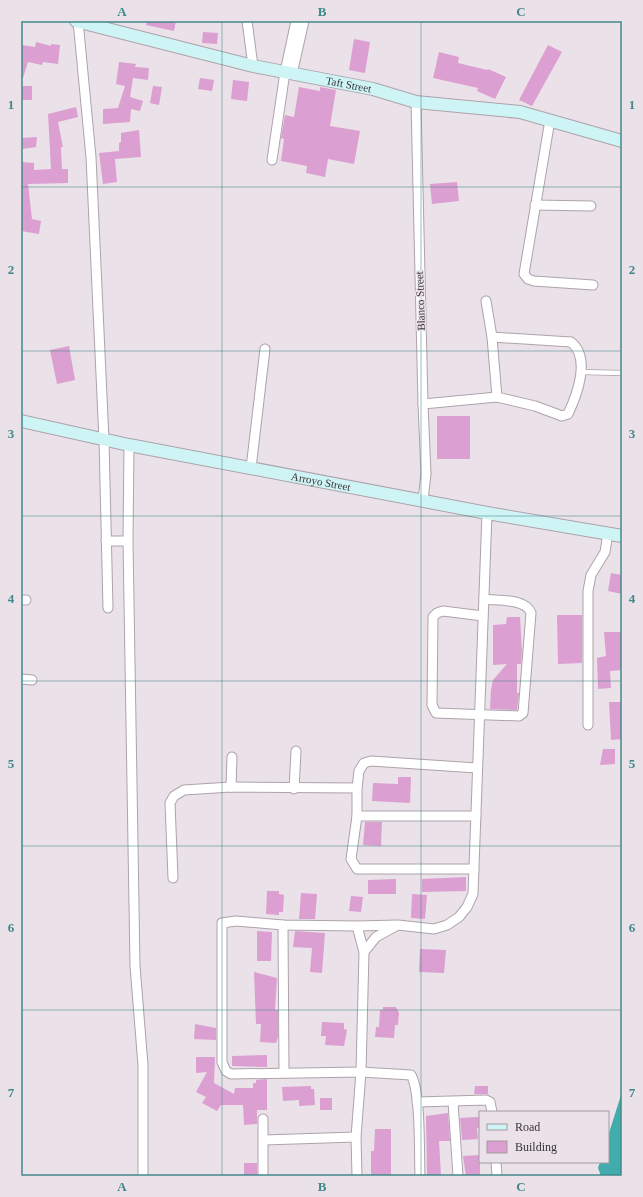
<svg xmlns="http://www.w3.org/2000/svg" width="643" height="1197" font-family="Georgia,serif">
<rect width="100%" height="100%" fill="#ebe1e9"/>
<path fill="#42acad" d="M 622,1092 L 622,1176 L 601,1176 L 598,1168 L 600,1162 L 608,1162 L 608,1136 Z"/>
<g fill="#db9fd1">
<path d="M 147,21 L 176,21 L 174,31 L 146,25 Z"/>
<path d="M 203,32 L 218,33 L 217,44 L 202,43 Z"/>
<path d="M 354,39 L 370,42 L 365,73 L 349,70 Z"/>
<path d="M 36,42 L 51,46 L 51,44 L 60,45 L 58,64 L 43,62 L 42,65 L 28,62 L 23,78 L 21,77 L 22,45 L 35,47 Z"/>
<path d="M 548,45 L 562,52 L 532,106 L 519,100 Z"/>
<path d="M 439,52 L 459,57 L 458,63 L 487,70 L 488,69 L 506,77 L 495,99 L 477,91 L 478,88 L 433,78 Z"/>
<path d="M 119,62 L 136,64 L 135,67 L 149,68 L 148,80 L 133,78 L 130,97 L 143,101 L 140,111 L 131,109 L 130,122 L 103,124 L 103,109 L 118,108 L 125,86 L 116,84 Z"/>
<path d="M 200,78 L 214,80 L 212,91 L 198,89 Z"/>
<path d="M 233,80 L 249,82 L 247,101 L 231,99 Z"/>
<path d="M 22,86 L 32,86 L 32,100 L 21,100 Z"/>
<path d="M 153,86 L 162,87 L 159,105 L 150,103 Z"/>
<path d="M 299,87 L 320,91 L 320,87 L 336,90 L 330,126 L 360,131 L 354,164 L 328,159 L 325,177 L 306,173 L 307,166 L 281,161 L 284,139 L 281,138 L 285,115 L 294,117 Z"/>
<path d="M 76,107 L 78,117 L 58,122 L 63,147 L 61,147 L 62,169 L 68,169 L 68,183 L 28,184 L 32,219 L 41,221 L 39,234 L 21,231 L 21,162 L 34,163 L 34,170 L 51,169 L 48,114 Z"/>
<path d="M 139,130 L 141,157 L 115,159 L 117,182 L 103,184 L 99,153 L 119,151 L 119,143 L 121,142 L 121,133 Z"/>
<path d="M 37,137 L 36,147 L 23,149 L 22,138 Z"/>
<path d="M 457,182 L 459,201 L 432,204 L 430,184 Z"/>
<path d="M 69,346 L 75,380 L 57,384 L 50,350 Z"/>
<rect x="437" y="416" width="33" height="43"/>
<path d="M 611,573 L 622,575 L 622,594 L 608,591 Z"/>
<path d="M 557,615 L 582,615 L 582,663 L 558,664 Z"/>
<path d="M 507,617 L 520,617 L 522,652 L 521,664 L 517,664 L 517,693 L 519,693 L 517,710 L 490,709 L 491,690 L 493,680 L 507,664 L 493,665 L 493,625 L 506,624 Z"/>
<path d="M 604,632 L 622,632 L 622,670 L 610,671 L 611,688 L 598,689 L 597,658 L 606,656 Z"/>
<path d="M 609,702 L 622,702 L 622,739 L 611,740 Z"/>
<path d="M 603,749 L 615,749 L 615,764 L 600,765 Z"/>
<path d="M 398,777 L 411,777 L 410,803 L 372,801 L 373,783 L 398,784 Z"/>
<path d="M 365,822 L 382,822 L 381,846 L 363,845 Z"/>
<path d="M 466,877 L 466,891 L 422,892 L 422,879 Z"/>
<path d="M 396,879 L 396,894 L 368,894 L 368,880 Z"/>
<path d="M 267,891 L 279,891 L 279,894 L 284,895 L 283,912 L 279,912 L 279,915 L 266,914 Z"/>
<path d="M 301,893 L 317,894 L 315,919 L 299,919 Z"/>
<path d="M 412,894 L 427,895 L 425,919 L 411,918 Z"/>
<path d="M 351,896 L 363,897 L 361,912 L 349,911 Z"/>
<path d="M 257,931 L 272,932 L 271,961 L 257,961 Z"/>
<path d="M 295,931 L 325,933 L 322,973 L 310,972 L 312,948 L 293,947 Z"/>
<path d="M 420,949 L 446,950 L 444,973 L 419,972 Z"/>
<path d="M 254,972 L 277,978 L 275,1010 L 278,1010 L 278,1037 L 276,1043 L 260,1042 L 261,1024 L 256,1024 Z"/>
<path d="M 383,1007 L 396,1007 L 399,1013 L 398,1025 L 395,1025 L 394,1038 L 375,1037 L 376,1027 L 379,1027 L 380,1010 L 383,1010 Z"/>
<path d="M 322,1022 L 344,1023 L 344,1029 L 347,1030 L 344,1046 L 325,1045 L 326,1036 L 321,1036 Z"/>
<path d="M 195,1024 L 216,1028 L 216,1040 L 194,1039 Z"/>
<path d="M 267,1055 L 267,1067 L 232,1066 L 232,1056 Z"/>
<path d="M 196,1057 L 215,1057 L 214,1083 L 234,1094 L 235,1088 L 253,1088 L 253,1083 L 256,1083 L 256,1080 L 267,1079 L 267,1110 L 257,1110 L 257,1124 L 244,1125 L 243,1105 L 221,1105 L 217,1111 L 202,1103 L 206,1097 L 196,1092 L 207,1072 L 196,1073 Z"/>
<path d="M 311,1086 L 311,1089 L 314,1089 L 315,1105 L 299,1106 L 299,1100 L 283,1101 L 282,1087 Z"/>
<path d="M 475,1086 L 488,1086 L 488,1094 L 474,1094 Z"/>
<rect x="320" y="1098" width="12" height="12"/>
<path d="M 448,1113 L 450,1141 L 439,1141 L 441,1176 L 427,1176 L 426,1116 Z"/>
<path d="M 477,1117 L 480,1118 L 480,1128 L 477,1128 L 478,1139 L 462,1140 L 460,1118 Z"/>
<path d="M 375,1129 L 391,1129 L 391,1176 L 371,1176 L 371,1151 L 374,1151 Z"/>
<path d="M 480,1155 L 480,1176 L 466,1176 L 463,1156 Z"/>
<rect x="244" y="1163" width="13" height="13"/>
</g>
<g fill="none" stroke-linecap="round" stroke-linejoin="round">
<defs>
<path id="lane" d="M 581,372 L 622,373"/>
<g id="street">
<path d="M 78,21 L 91,157 L 104,440 L 108,608"/>
<path d="M 247,21 L 253,66"/>
<path d="M 292,74 L 304,21"/>
<path d="M 416,102 L 423,404 L 426,474 L 423,500"/>
<path d="M 550,120 L 524,274 L 528,279 L 534,281 L 593,285"/>
<path d="M 272,160 L 285,72 L 296,21"/>
<path d="M 535,205 L 591,206"/>
<path d="M 486,301 L 492,337 L 497,397"/>
<path d="M 423,404 L 497,397 L 535,406 L 562,416 L 568,414 C 577,395 591,358 571,342 L 492,337"/>
<path d="M 129,445 L 128,541 L 135,966 L 143,1065 L 143,1176"/>
<path d="M 251,468 L 265,349"/>
<path d="M 106,541 L 128,541"/>
<path d="M 21,600 L 26,600"/>
<path d="M 483,616 L 443,611 L 437,613 L 433,617 L 432,705 L 436,713 L 519,716 L 523,713 L 531,613 C 526,598 497,601 484,599"/>
<path d="M 21,679 L 32,680"/>
<path d="M 588,725 L 588,591 L 591,575 L 605,552 L 608,533"/>
<path d="M 231,787 L 232,757"/>
<path d="M 294,789 L 296,751"/>
<path d="M 357,816 L 476,816"/>
<path d="M 474,869 L 357,869 L 351,859 L 357,816 L 357,788 L 359,771 L 364,763 L 371,761 L 477,768"/>
<path d="M 173,878 L 170,803 L 174,796 L 184,790 L 231,787 L 357,788"/>
<path d="M 283,925 L 284,1072"/>
<path d="M 357,926 L 364,952"/>
<path d="M 417,1102 L 486,1100 L 490,1102 L 492,1112"/>
<path d="M 453,1102 L 458,1176"/>
<path d="M 263,1119 L 263,1176"/>
<path d="M 264,1140 L 356,1137"/>
<path d="M 496,1162 L 497,1176"/>
<path d="M 357,1176 L 356,1137 L 361,1072 L 364,952 L 376,937 L 396,926"/>
<path d="M 420,1176 C 419,1154 421,1092 411,1075 L 361,1072 L 231,1074 L 226,1071 L 222,1062 L 222,923 L 236,921 L 283,925 L 357,926 L 398,925 L 434,929 L 447,925 L 459,917 L 467,907 L 473,894 L 487,513"/>
</g>
<g id="secondary">
<path id="s1" d="M 76,21 L 253,66 L 373,89 L 416,102 L 520,112 L 622,141"/>
<path id="s2" d="M 21,421 L 129,445 L 487,513 L 622,536"/>
</g>
</defs>
<use href="#lane" stroke="#ada3ab" stroke-width="6"/>
<use href="#street" stroke="#ada3ab" stroke-width="11"/>
<use href="#secondary" stroke="#ada3ab" stroke-width="14"/>
<use href="#lane" stroke="#fff" stroke-width="4.5"/>
<use href="#street" stroke="#fff" stroke-width="9"/>
<use href="#secondary" stroke="#cff4f5" stroke-width="12"/>
</g>
<path fill="none" stroke="#418989" stroke-width="1" stroke-opacity="0.55" d="M 222,21 L 222,1176M 421,21 L 421,1176M 21,187 L 622,187M 21,351 L 622,351M 21,516 L 622,516M 21,681 L 622,681M 21,846 L 622,846M 21,1010 L 622,1010"/>
<g text-anchor="middle" stroke-width="3" stroke-linejoin="round" paint-order="stroke">
<g font-size="11" fill="#383437" stroke="#ebe1e9">
<text dy="4" stroke="none"><textPath href="#s1" startOffset="280">Taft Street</textPath></text>
<text transform="translate(420 301) rotate(-92)" y="4">Blanco Street</text>
<text dy="4" stroke="none"><textPath href="#s2" startOffset="306">Arroyo Street</textPath></text>
</g>
</g>
<rect width="643" height="1197" fill="none" stroke="#ebe1e9" stroke-width="44"/>
<rect x="479" y="1111" width="130" height="52" fill="#ebe1e9" stroke="#a39ca2"/>
<rect x="487" y="1124" width="20" height="6" fill="#cff4f5" stroke="#a39ca2"/>
<text x="515" y="1131" font-size="12" fill="#383437">Road</text>
<rect x="487" y="1141" width="20" height="12" fill="#db9fd1" stroke="#a39ca2"/>
<text x="515" y="1151" font-size="12" fill="#383437">Building</text>
<rect x="22" y="22" width="599" height="1153" fill="none" stroke="#418989" stroke-width="1.5"/>
<g font-size="13" text-anchor="middle" font-weight="bold" fill="#418989">
<text x="122" y="16">A</text>
<text x="322" y="16">B</text>
<text x="521" y="16">C</text>
<text x="11" y="109">1</text>
<text x="632" y="109">1</text>
<text x="11" y="274">2</text>
<text x="632" y="274">2</text>
<text x="11" y="438">3</text>
<text x="632" y="438">3</text>
<text x="11" y="603">4</text>
<text x="632" y="603">4</text>
<text x="11" y="768">5</text>
<text x="632" y="768">5</text>
<text x="11" y="932">6</text>
<text x="632" y="932">6</text>
<text x="11" y="1097">7</text>
<text x="632" y="1097">7</text>
<text x="122" y="1191">A</text>
<text x="322" y="1191">B</text>
<text x="521" y="1191">C</text>
</g>
</svg>
